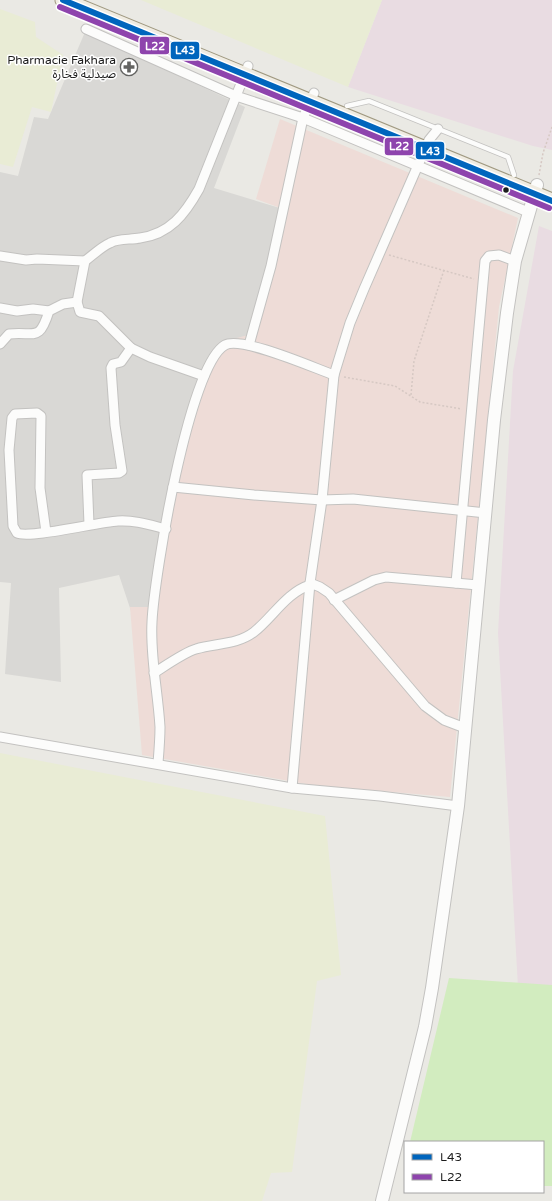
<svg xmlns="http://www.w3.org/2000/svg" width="552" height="1201" font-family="'Varela Round','Noto Sans Arabic',sans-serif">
<rect width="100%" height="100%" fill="#eae9e4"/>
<path fill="#d9d8d5" d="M 85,32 L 245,107 L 214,188 L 283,209 L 252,334 L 213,361 L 174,486 L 150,607 L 131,611 L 119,575 L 59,588 L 61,682 L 5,674 L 11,583 L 0,582 L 0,172 L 18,176 L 34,117 L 48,119 Z"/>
<path fill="#eedcd7" d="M 280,119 L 518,218 L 499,307 L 450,797 L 312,785 L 142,755 L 130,607 L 150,607 L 155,558 L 174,486 L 213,361 L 233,339 L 252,334 L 283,209 L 256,199 Z"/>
<g fill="#e9dce2">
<path d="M 382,0 L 552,0 L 552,150 L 533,146 L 348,87 Z"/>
<path d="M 539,226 L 552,231 L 552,989 L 518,987 L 498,633 L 513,371 Z"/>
</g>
<g fill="#e9ecd5">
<path d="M 141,0 L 382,0 L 348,87 Z"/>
<path d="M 0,9 L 35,22 L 36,37 L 63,55 L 51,112 L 32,107 L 13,167 L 0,164 Z"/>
<path d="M 0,753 L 325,816 L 341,975 L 317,981 L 292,1172 L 271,1173 L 262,1201 L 0,1200 Z"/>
</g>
<path fill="#d2ecbf" d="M 449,978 L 552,985 L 552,1186 L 543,1186 L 543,1142 L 410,1142 Z"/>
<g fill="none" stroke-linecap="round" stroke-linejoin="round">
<defs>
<path id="service" d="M 347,106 L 369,101 L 508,157 L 514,175"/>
<g id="minor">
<path d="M 86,29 L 236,96 L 303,118 L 528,212"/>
<path d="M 0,256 L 26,260 L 37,259 L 85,261"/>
<path d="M 0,308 L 17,311 L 33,309 L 49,311"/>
<path d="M 0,344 L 9,334 C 35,331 39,343 49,311 L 63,304 L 77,302"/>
<path d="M 249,345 L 271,266 L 303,118 L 314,93"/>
<path d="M 204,376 L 150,357 L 131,348 L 99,316 L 80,312 L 77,302 L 85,261 C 93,255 101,247 110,243 C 119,238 130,240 140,238 C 170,234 185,214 199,189 L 248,66"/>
<path d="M 173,487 L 254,495 L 322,500 L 353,499 L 486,513"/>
<path d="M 89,524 L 87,475 L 119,473 L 122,471 L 115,425 L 111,368 L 113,364 L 121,362 L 131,348"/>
<path d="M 46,532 L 40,488 L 41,416 L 37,413 L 15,414 L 12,418 L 9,450 L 13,526 L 17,533 C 30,539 98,522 118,521 C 135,520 150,525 166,529"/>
<path d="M 456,583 L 485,261 L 489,256 L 499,255 L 515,261"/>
<path d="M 334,600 L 374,580 L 386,577 L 478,585"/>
<path d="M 154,673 C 165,666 185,652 196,649 C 216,643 237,645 254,632 C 272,618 287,592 310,585 L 310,583 L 320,587 L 329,593 L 425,706 L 444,720 L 465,728"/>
<path d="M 0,737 L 292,788 L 380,796 L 458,806"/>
<path d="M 158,763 C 159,751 160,739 160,727 C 158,692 150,657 152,622 C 154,577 189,365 225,345 C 242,336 314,368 334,375"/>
<path d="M 292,788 L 310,583 L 322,500 L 334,375 L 350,323 L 364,289 L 429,140 L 438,129"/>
</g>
<path id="tertiary" d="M 382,1201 L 425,1027 L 432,988 L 458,806 L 494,420 L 507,313 L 515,261 L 537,185"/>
<path id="primary" d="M 63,0 L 552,201"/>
</defs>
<use href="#service" stroke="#c3c2c0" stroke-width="6"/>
<use href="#minor" stroke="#c3c2c0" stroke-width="11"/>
<use href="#tertiary" stroke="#c3c2c0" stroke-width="14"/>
<use href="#primary" stroke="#a09981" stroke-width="17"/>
<g stroke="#d6c8c3" stroke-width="1.5" stroke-dasharray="2 2" stroke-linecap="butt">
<path d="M 539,175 L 543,153 L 552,127"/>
<path d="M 389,255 L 474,279"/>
<path d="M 344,377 L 395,386 L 420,402 L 462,409"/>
<path d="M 411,395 L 414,361 L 444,270"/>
</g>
<use href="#service" stroke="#fcfcfb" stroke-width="4.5"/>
<use href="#minor" stroke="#fcfcfb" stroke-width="9"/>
<use href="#tertiary" stroke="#fcfcfb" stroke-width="12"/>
<use href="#primary" stroke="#f0ece2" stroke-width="15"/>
<defs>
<path id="bus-1" d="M 63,0 L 552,201"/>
<path id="bus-2" d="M 60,7 L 549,208"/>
</defs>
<use href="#bus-1" stroke="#fff" stroke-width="9"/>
<use href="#bus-2" stroke="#fff" stroke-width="9"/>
<use href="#bus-1" stroke="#0065bd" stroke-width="6"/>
<use href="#bus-2" stroke="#8e44ad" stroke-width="6"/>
</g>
<defs>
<symbol id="pharmacy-ring" viewBox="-11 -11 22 22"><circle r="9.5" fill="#fff" stroke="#646462" stroke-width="1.5"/><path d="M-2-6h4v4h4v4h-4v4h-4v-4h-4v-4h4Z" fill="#646462"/></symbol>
</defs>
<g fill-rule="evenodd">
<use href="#pharmacy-ring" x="119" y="57" width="20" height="20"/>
</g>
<circle fill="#1c1c1c" stroke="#fff" stroke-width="1.5" cx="506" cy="190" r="3.5"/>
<g text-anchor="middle" stroke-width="3" stroke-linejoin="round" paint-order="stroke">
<g font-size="12" fill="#1c1c1c" stroke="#fff" text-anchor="end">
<text x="116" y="64">Pharmacie Fakhara<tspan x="116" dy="14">صيدلية فخارة</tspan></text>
</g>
</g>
<g stroke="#fff" stroke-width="1.5">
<rect x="139" y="36" width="31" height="19" rx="4" fill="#8e44ad"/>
<rect x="170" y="41" width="30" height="19" rx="4" fill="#0065bd"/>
<rect x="384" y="137" width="30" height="19" rx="4" fill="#8e44ad"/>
<rect x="415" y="141" width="30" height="19" rx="4" fill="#0065bd"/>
</g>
<g font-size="11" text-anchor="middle" font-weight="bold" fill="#fff">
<text x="155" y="50">L22</text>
<text x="185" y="54">L43</text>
<text x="399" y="150">L22</text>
<text x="430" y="155">L43</text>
</g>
<rect x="404" y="1141" width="140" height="52" fill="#ffffff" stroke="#a4a4a4"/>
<rect x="412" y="1154" width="20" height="6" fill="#0065bd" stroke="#a4a4a4"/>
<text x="440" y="1161" font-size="12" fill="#1c1c1c">L43</text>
<rect x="412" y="1174" width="20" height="6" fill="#8e44ad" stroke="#a4a4a4"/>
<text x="440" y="1181" font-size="12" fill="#1c1c1c">L22</text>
</svg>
